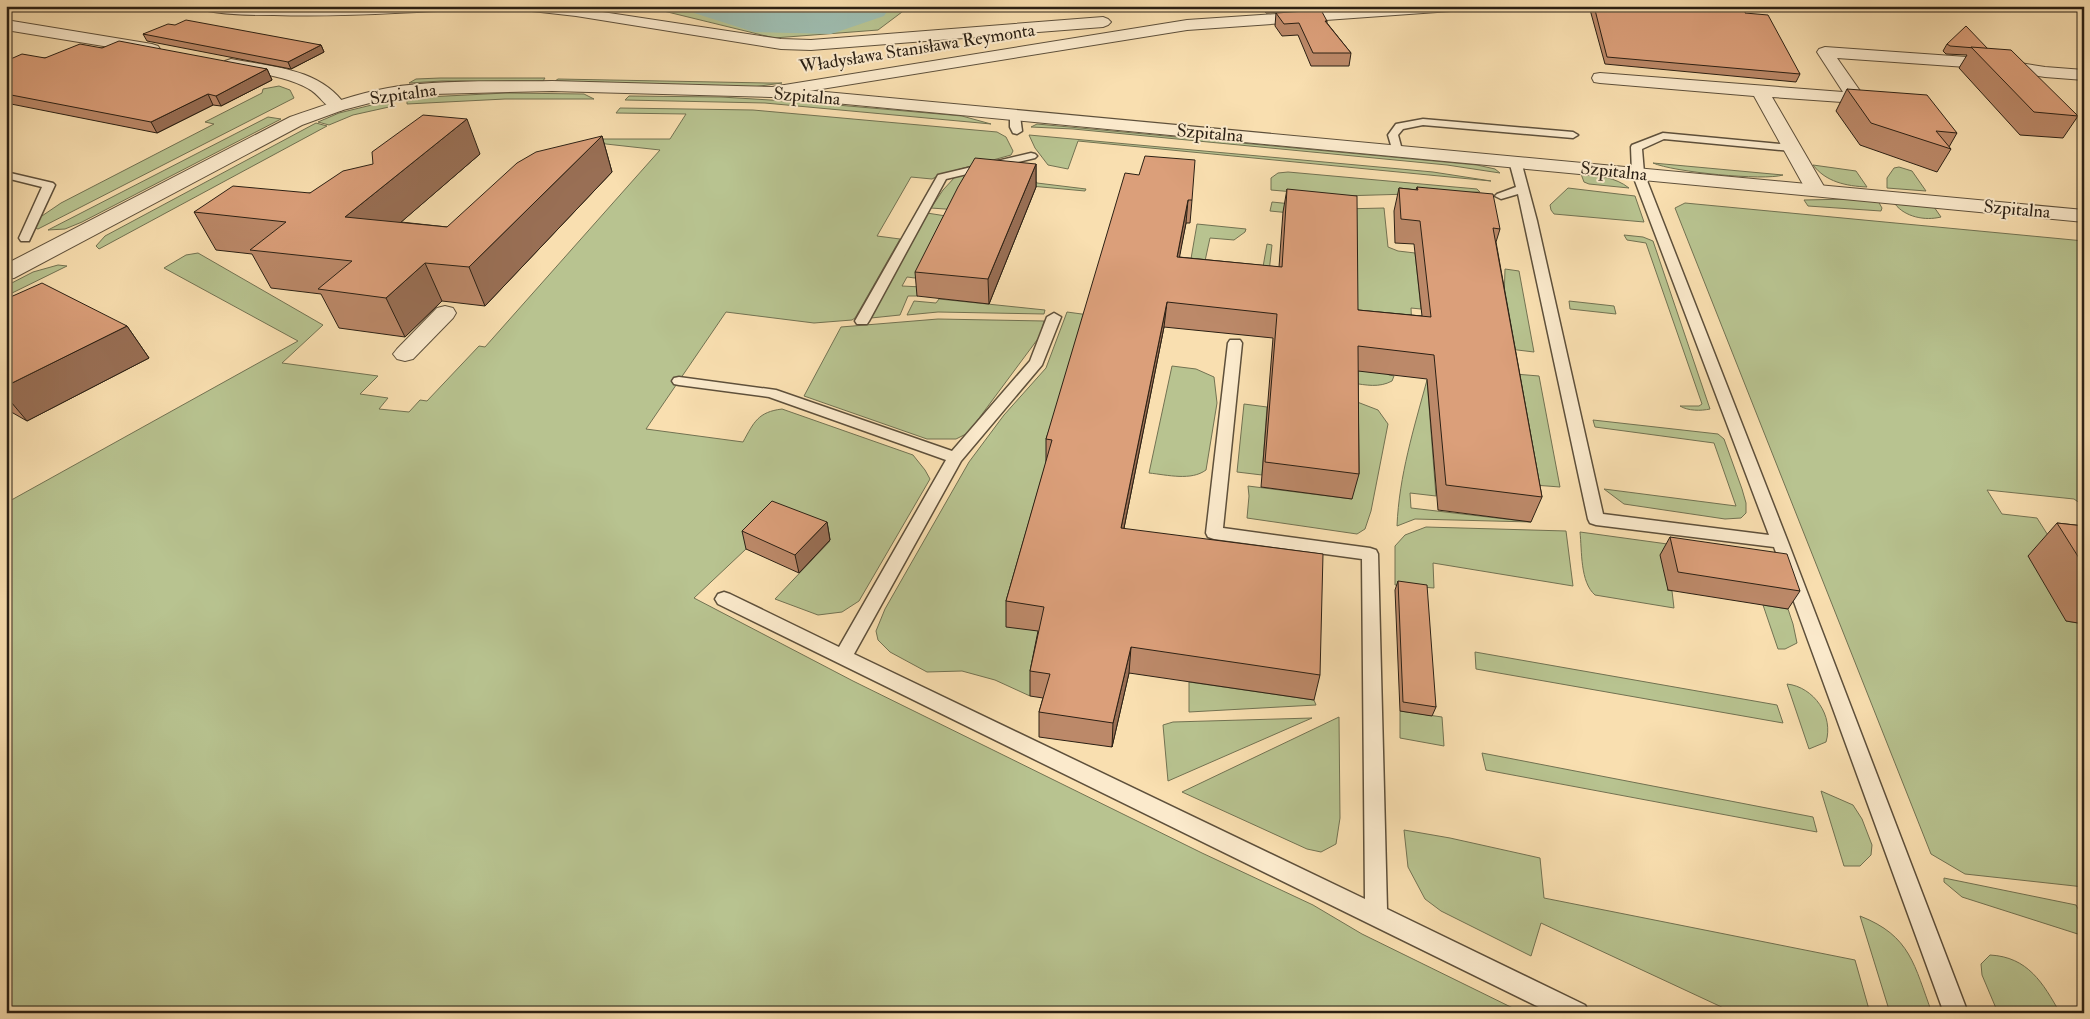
<svg xmlns="http://www.w3.org/2000/svg" width="2090" height="1019" font-family="'IM FELL Double Pica',serif">
<rect width="100%" height="100%" fill="#f9dfb0"/>
<filter id="stains"><feTurbulence type="fractalNoise" baseFrequency=".004" numOctaves="4"/><feColorMatrix values="0 0 0 0 .2 0 0 0 0 .09 0 0 0 0 .02 0 0 0 .5 -.17"/></filter>
<radialGradient id="worn" r=".72"><stop offset=".6" stop-color="#630" stop-opacity="0"/><stop offset="1" stop-color="#630" stop-opacity=".3"/></radialGradient>
<g fill="#b8c390" stroke="#727252">
<path d="M 643,6 L 910,6 L 878,30 L 774,38 Z"/>
<path d="M 440,78 L 545,78 L 543,81 L 442,81 L 409,83 L 416,79 Z"/>
<path d="M 558,79 L 767,83 L 782,83 L 753,87 L 555,81 Z"/>
<path d="M 279,86 L 290,90 L 294,98 L 38,229 L 31,227 L 36,220 L 61,203 L 214,124 L 205,122 L 262,93 L 263,89 Z"/>
<path d="M 506,93 L 584,94 L 594,99 L 505,99 L 407,104 L 407,98 Z"/>
<path d="M 629,96 L 721,97 L 803,102 L 962,116 L 991,124 L 765,103 L 625,100 Z"/>
<path d="M 392,100 L 389,107 L 353,115 L 329,125 L 318,122 L 339,113 Z"/>
<path d="M 620,108 L 753,110 L 997,132 L 1006,137 L 1013,151 L 1011,155 L 942,174 L 932,179 L 911,177 L 877,236 L 900,239 L 855,318 L 852,320 L 814,323 L 726,312 L 646,429 L 743,442 C 754,422 758,412 782,409 L 913,455 L 925,470 L 930,479 L 859,601 L 842,612 L 818,615 L 775,599 L 830,541 L 746,549 L 694,598 L 853,681 L 1202,853 L 1313,905 L 1362,934 L 1523,1013 L 6,1013 L 6,503 L 298,341 L 164,268 L 186,255 L 198,253 L 323,325 L 282,363 L 378,376 L 360,394 L 388,398 L 379,409 L 409,412 L 420,400 L 427,401 L 479,346 L 485,347 L 660,150 L 588,142 L 591,139 L 670,139 L 686,114 L 616,113 Z"/>
<path d="M 268,117 L 281,119 L 82,222 L 65,229 L 48,230 Z"/>
<path d="M 316,123 L 327,126 L 99,249 L 96,246 L 105,236 Z"/>
<path d="M 1037,124 L 1477,165 L 1495,169 L 1500,173 L 1447,165 L 1073,129 L 1031,127 Z"/>
<path d="M 1029,135 L 1433,172 L 1491,181 L 1078,141 L 1068,169 L 1048,165 L 1035,148 Z"/>
<path d="M 1021,162 L 1037,183 L 1086,189 L 1085,191 L 976,181 L 959,210 L 931,208 L 943,190 L 955,177 Z"/>
<path d="M 1653,163 L 1783,175 C 1764,181 1673,172 1653,163 Z"/>
<path d="M 1813,165 L 1856,171 L 1867,187 C 1846,186 1826,182 1813,165 Z"/>
<path d="M 1899,167 L 1912,171 L 1926,191 L 1887,188 L 1887,178 L 1894,168 Z"/>
<path d="M 1288,172 L 1477,189 L 1480,192 L 1340,196 L 1271,190 L 1271,178 L 1278,173 Z"/>
<path d="M 1581,174 C 1599,176 1615,177 1629,188 L 1589,184 L 1584,182 Z"/>
<path d="M 1568,188 L 1635,196 L 1644,222 L 1554,214 L 1551,210 L 1550,205 Z"/>
<path d="M 1851,199 L 1878,201 L 1882,208 L 1881,211 L 1808,206 L 1804,200 Z"/>
<path d="M 1272,202 L 1341,209 L 1384,208 L 1388,247 L 1398,251 L 1415,253 L 1421,309 L 1411,308 L 1412,330 L 1353,334 L 1352,219 L 1270,211 Z"/>
<path d="M 1685,203 L 2084,241 L 2084,506 L 2074,499 L 1987,490 L 2002,514 L 2037,518 L 2051,540 L 2066,621 L 2084,624 L 2084,887 L 1965,874 L 1931,854 L 1675,208 Z"/>
<path d="M 1895,204 L 1934,207 L 1941,217 C 1925,221 1905,217 1895,204 Z"/>
<path d="M 927,213 L 946,216 L 915,278 L 907,277 L 902,286 L 922,287 L 918,296 L 908,296 L 900,315 L 871,318 Z"/>
<path d="M 1197,224 L 1246,229 L 1245,232 L 1234,240 L 1210,238 L 1205,261 L 1263,267 L 1267,244 L 1272,245 L 1267,290 L 1187,282 Z"/>
<path d="M 1624,235 L 1643,237 L 1653,241 L 1710,409 C 1701,411 1688,411 1680,406 L 1699,406 L 1702,404 L 1646,243 L 1627,240 Z"/>
<path d="M 58,265 L 67,266 L 6,296 L 6,286 L 33,272 Z"/>
<path d="M 1505,269 L 1519,271 L 1534,352 L 1509,349 L 1504,301 Z"/>
<path d="M 939,299 L 1045,310 L 1044,314 L 938,312 L 907,315 L 914,301 L 936,303 Z"/>
<path d="M 1569,301 L 1614,306 L 1616,314 L 1570,309 Z"/>
<path d="M 1067,312 L 1089,315 L 1050,633 L 1035,674 L 1030,696 L 995,680 L 962,671 L 927,672 L 890,652 L 878,640 L 876,631 L 885,609 L 969,462 L 1004,415 L 1046,368 Z"/>
<path d="M 938,319 L 1044,321 L 1040,336 L 968,433 L 956,439 L 927,439 L 804,396 L 841,327 Z"/>
<path d="M 1351,344 L 1389,375 L 1394,376 L 1392,381 C 1379,388 1366,385 1352,383 Z"/>
<path d="M 1172,366 L 1196,369 L 1214,377 L 1217,403 L 1206,470 C 1191,481 1168,475 1149,473 Z"/>
<path d="M 1515,374 L 1539,376 L 1560,487 L 1534,485 Z"/>
<path d="M 1427,380 L 1436,496 L 1410,493 L 1411,508 L 1531,522 L 1415,519 L 1397,526 C 1399,476 1414,428 1427,380 Z"/>
<path d="M 1352,400 L 1378,410 L 1388,424 L 1371,511 L 1365,529 L 1357,534 L 1247,518 L 1249,496 L 1248,486 L 1352,499 Z"/>
<path d="M 1244,404 L 1267,407 L 1262,475 L 1237,472 Z"/>
<path d="M 1593,420 L 1718,434 L 1724,439 L 1742,489 L 1746,503 L 1746,513 L 1741,518 L 1725,519 L 1624,504 L 1604,489 L 1736,506 L 1714,443 L 1595,427 Z"/>
<path d="M 1426,527 L 1566,531 L 1573,586 L 1433,563 L 1434,588 L 1395,585 L 1395,546 L 1405,535 Z"/>
<path d="M 1580,532 L 1733,553 L 1667,590 L 1672,591 L 1674,608 L 1595,595 C 1580,582 1582,551 1580,532 Z"/>
<path d="M 1763,605 L 1788,609 L 1793,624 L 1797,643 L 1785,649 L 1778,649 Z"/>
<path d="M 1475,652 L 1777,705 L 1783,723 L 1476,669 Z"/>
<path d="M 1189,682 L 1314,700 L 1316,705 L 1189,712 Z"/>
<path d="M 1787,684 C 1814,687 1834,716 1826,742 L 1809,749 Z"/>
<path d="M 1400,711 L 1442,717 L 1444,746 L 1400,738 Z"/>
<path d="M 1339,717 L 1340,818 L 1336,844 L 1321,852 L 1307,849 L 1182,792 Z"/>
<path d="M 1312,718 L 1168,781 L 1163,725 L 1173,722 Z"/>
<path d="M 1482,753 L 1813,817 L 1817,832 L 1486,770 Z"/>
<path d="M 1821,791 L 1853,805 L 1862,819 L 1872,845 L 1871,855 L 1860,866 L 1844,866 Z"/>
<path d="M 1404,830 L 1450,838 L 1540,858 L 1544,898 L 1855,960 L 1870,1013 L 1728,1013 L 1728,1010 L 1541,923 L 1531,956 L 1441,911 L 1425,899 L 1408,867 Z"/>
<path d="M 1944,878 L 2076,905 L 2084,920 L 2084,936 L 1962,897 L 1944,882 Z"/>
<path d="M 1860,916 C 1911,936 1914,965 1932,1013 L 1890,1013 Z"/>
<path d="M 1990,955 C 2028,957 2043,983 2060,1013 L 1998,1013 L 1982,975 L 1981,964 Z"/>
</g>
<g fill="none" stroke-linecap="round" stroke-linejoin="round">
<path fill="#9ebcaf" fill-rule="evenodd" d="M 689,6 L 744,6 L 757,10 L 828,12 L 845,6 L 891,6 L 884,16 L 831,34 L 754,32 L 694,13 Z"/>
<defs>
<g id="service">
<path d="M 1015,113 L 1020,116 L 1022,131 L 1017,134 L 1013,133 L 1010,127 L 1010,116 Z"/>
<path d="M 1423,119 L 1573,132 L 1578,135 L 1573,138 L 1423,125 L 1403,129 L 1398,135 L 1402,150 L 1401,152 L 1393,152 L 1388,135 L 1396,124 Z"/>
<path d="M 1663,133 L 1792,145 L 1797,148 L 1792,151 L 1664,139 L 1642,149 L 1644,173 L 1788,542 L 1968,1013 L 1944,1013 L 1774,547 L 1596,525 L 1590,523 L 1588,519 L 1518,194 L 1501,199 L 1495,196 L 1497,194 L 1516,187 L 1509,161 L 1515,158 L 1521,161 L 1537,221 L 1603,514 L 1769,535 L 1632,173 L 1631,147 L 1632,145 Z"/>
<path d="M 1031,153 L 1035,154 L 1037,156 L 1035,158 L 946,179 L 869,321 L 867,324 L 857,324 L 855,321 L 938,175 Z"/>
<path d="M 6,172 L 53,183 L 55,185 L 29,241 L 21,241 L 19,238 L 42,187 L 6,178 Z"/>
<path d="M 1054,313 L 1061,317 L 1042,365 L 961,461 L 854,654 L 1365,899 L 1362,559 L 1214,539 L 1208,537 L 1206,533 L 1228,343 L 1230,340 L 1240,340 L 1242,343 L 1223,528 L 1370,548 L 1376,550 L 1378,554 L 1387,909 L 1585,1005 L 1589,1013 L 1551,1013 L 718,604 L 715,599 L 718,594 L 724,592 L 730,594 L 839,647 L 946,460 L 769,397 L 679,385 L 674,384 L 672,381 L 674,378 L 679,377 L 776,390 L 952,451 L 1030,361 L 1047,317 Z"/>
</g>
<g id="minor">
<path d="M 196,6 L 462,6 L 460,9 L 455,10 C 395,13 335,17 274,15 C 250,15 222,15 198,9 Z"/>
<path d="M 516,6 L 576,8 L 781,39 L 811,40 L 1103,17 L 1108,19 L 1111,22 L 1108,25 L 1103,27 L 811,50 L 781,49 L 576,16 L 523,10 L 518,9 Z"/>
<path d="M 1396,6 L 1472,6 L 1470,9 L 1465,10 L 1187,30 L 772,97 L 766,96 L 763,92 L 766,88 L 772,87 L 1187,20 Z"/>
<path d="M 6,20 L 152,44 L 158,46 L 160,49 L 158,52 L 152,54 L 6,30 Z"/>
<path d="M 1825,47 L 1995,59 L 2045,67 L 2084,70 L 2084,80 L 2045,77 L 1995,69 L 1837,58 L 1865,98 L 1862,102 L 1856,103 L 1772,97 L 1826,190 L 1823,194 L 1816,196 L 1809,194 L 1806,190 L 1754,96 L 1600,83 L 1594,82 L 1592,78 L 1594,74 L 1600,73 L 1843,92 L 1817,52 L 1819,49 Z"/>
<path d="M 231,59 C 273,67 320,68 346,106 L 343,110 C 328,114 322,96 309,89 C 283,74 253,74 225,67 L 223,64 L 225,61 Z"/>
<path d="M 445,306 L 453,308 L 456,313 L 453,318 L 413,359 L 405,361 L 397,359 L 393,354 L 397,349 L 437,308 Z"/>
</g>
<path id="tertiary" d="M 552,81 L 772,87 L 2084,210 L 2084,222 L 772,97 L 552,91 L 433,94 L 389,98 L 343,110 L 302,125 L 14,278 L 6,279 L 6,264 L 290,117 C 322,106 355,94 388,88 C 438,79 501,82 552,81 Z"/>
</defs>
<use href="#service" stroke="#5e503b" stroke-width="3"/>
<use href="#minor" stroke="#5e503b" stroke-width="2"/>
<use href="#tertiary" stroke="#5e503b" stroke-width="2"/>
<use href="#service" fill="#fbeacc" fill-rule="evenodd"/>
<use href="#minor" fill="#fbeacc" fill-rule="evenodd"/>
<use href="#tertiary" fill="#fbeacc" fill-rule="evenodd"/>
</g>
<g fill="#bc8969" stroke="#2b2014">
<path d="M 1261,6 L 1314,6 L 1313,10 L 1266,13 Z"/>
<path d="M 1589,6 L 1745,6 L 1745,13 L 1800,74 L 1796,82 L 1605,64 Z"/>
<path d="M 1276,13 L 1327,21 L 1327,23 L 1351,53 L 1349,66 L 1311,66 L 1298,35 L 1282,36 L 1275,26 Z"/>
<path d="M 143,34 L 321,45 L 324,52 L 291,69 L 147,41 Z"/>
<path d="M 1947,44 L 1988,49 L 2078,116 L 2063,138 L 2020,135 L 1959,68 L 1967,55 L 1946,54 L 1943,51 Z"/>
<path d="M 102,48 L 267,69 L 272,80 L 221,106 L 213,105 L 157,133 L 6,103 L 6,61 L 45,58 Z"/>
<path d="M 1847,89 L 1957,133 L 1949,147 L 1951,149 L 1937,172 L 1860,145 L 1836,111 Z"/>
<path d="M 602,136 L 612,172 L 485,306 L 442,301 L 405,337 L 339,328 L 321,294 L 271,288 L 252,254 L 216,250 L 194,212 L 310,193 L 480,154 L 401,222 L 447,227 Z"/>
<path d="M 1036,164 L 1036,187 L 989,304 L 917,296 L 915,272 Z"/>
<path d="M 1139,175 L 1192,200 L 1190,223 L 1186,223 L 1179,257 L 1279,267 L 1283,212 L 1287,189 L 1358,310 L 1422,316 L 1414,244 L 1395,243 L 1394,211 L 1399,188 L 1416,190 L 1417,187 L 1500,229 L 1496,242 L 1542,497 L 1531,522 L 1438,510 L 1427,379 L 1358,371 L 1359,474 L 1352,499 L 1261,487 L 1273,338 L 1164,327 L 1124,528 L 1320,675 L 1314,700 L 1129,673 L 1112,747 L 1039,737 L 1039,712 L 1043,698 L 1030,696 L 1030,671 L 1038,631 L 1006,627 L 1006,601 L 1046,463 L 1046,439 Z"/>
<path d="M 6,299 L 127,326 L 149,358 L 27,421 L 6,409 Z"/>
<path d="M 827,522 L 830,540 L 799,573 L 746,549 L 742,531 Z"/>
<path d="M 2057,523 L 2084,526 L 2084,624 L 2066,621 L 2028,556 Z"/>
<path d="M 1670,537 L 1800,591 L 1788,609 L 1668,590 L 1660,555 Z"/>
<path d="M 1398,581 L 1436,707 L 1432,716 L 1400,711 L 1395,590 Z"/>
</g>
<g fill="#996f55" stroke="#2b2014">
<path d="M 321,45 L 324,52 L 291,69 L 288,62 Z"/>
<path d="M 267,69 L 272,80 L 221,106 L 216,96 Z"/>
<path d="M 208,94 L 213,105 L 157,133 L 151,122 Z"/>
<path d="M 467,119 L 480,154 L 363,255 L 345,217 Z"/>
<path d="M 602,136 L 612,172 L 485,306 L 469,267 Z"/>
<path d="M 1036,164 L 1036,187 L 989,304 L 988,279 Z"/>
<path d="M 1188,200 L 1186,223 L 1175,281 L 1177,257 Z"/>
<path d="M 425,263 L 442,301 L 405,337 L 386,298 Z"/>
<path d="M 1167,302 L 1164,327 L 1119,553 L 1121,528 Z"/>
<path d="M 127,326 L 149,358 L 27,421 L 6,396 L 6,386 Z"/>
<path d="M 827,522 L 830,540 L 799,573 L 795,555 Z"/>
<path d="M 1131,647 L 1129,673 L 1112,747 L 1113,723 Z"/>
</g>
<g fill="#db9f7a" stroke="#2b2014">
<path d="M 1594,6 L 1745,6 L 1745,13 L 1768,15 L 1800,74 L 1607,57 Z"/>
<path d="M 1321,10 L 1327,21 L 1325,21 L 1351,53 L 1313,53 L 1299,23 L 1284,24 L 1276,13 Z"/>
<path d="M 186,20 L 321,45 L 288,62 L 143,34 L 168,24 L 175,25 Z"/>
<path d="M 1966,26 L 1988,49 L 1950,46 L 1947,44 Z"/>
<path d="M 119,41 L 267,69 L 216,96 L 208,94 L 151,122 L 6,94 L 6,61 L 22,54 L 45,58 L 80,44 L 102,48 Z"/>
<path d="M 1971,47 L 2011,50 L 2078,116 L 2034,112 Z"/>
<path d="M 1847,89 L 1927,95 L 1957,133 L 1936,131 L 1951,149 L 1871,123 Z"/>
<path d="M 423,115 L 467,119 L 345,217 L 447,227 L 517,163 L 536,152 L 602,136 L 469,267 L 425,263 L 386,298 L 318,289 L 352,261 L 250,250 L 286,222 L 194,212 L 233,186 L 310,193 L 343,171 L 373,164 L 372,152 Z"/>
<path d="M 1145,156 L 1195,160 L 1192,200 L 1188,200 L 1177,257 L 1282,267 L 1287,189 L 1357,196 L 1358,310 L 1431,317 L 1420,221 L 1401,219 L 1399,188 L 1418,190 L 1417,187 L 1493,194 L 1500,229 L 1493,228 L 1542,497 L 1446,485 L 1434,355 L 1358,346 L 1359,474 L 1265,462 L 1277,314 L 1167,302 L 1121,528 L 1323,554 L 1320,675 L 1131,647 L 1113,723 L 1039,712 L 1050,674 L 1030,671 L 1044,607 L 1006,601 L 1052,440 L 1046,439 L 1125,173 L 1139,175 Z"/>
<path d="M 975,158 L 1036,164 L 988,279 L 915,272 L 958,187 Z"/>
<path d="M 42,283 L 127,326 L 6,386 L 6,299 Z"/>
<path d="M 772,501 L 827,522 L 795,555 L 742,531 Z"/>
<path d="M 2057,523 L 2084,526 L 2084,566 Z"/>
<path d="M 1670,537 L 1787,554 L 1800,591 L 1678,572 Z"/>
<path d="M 1398,581 L 1427,585 L 1436,707 L 1403,702 Z"/>
</g>
<g text-anchor="middle" stroke-width="4" stroke-linejoin="round" paint-order="stroke">
<g font-size="18" fill="#2b2014" stroke="#fbeacc">
<text transform="translate(917 48) rotate(-9)" y="6">Władysława Stanisława Reymonta</text>
<text transform="translate(403 94) rotate(-8)" y="6">Szpitalna</text>
<text transform="translate(807 96) rotate(5)" y="6">Szpitalna</text>
<text transform="translate(1210 133) rotate(5)" y="6">Szpitalna</text>
<text transform="translate(1614 171) rotate(6)" y="6">Szpitalna</text>
<text transform="translate(2017 209) rotate(5)" y="6">Szpitalna</text>
</g>
</g>
<rect width="2090" height="1019" fill="none" stroke="#f9dfb0" stroke-width="25"/>
<rect x="8" y="8" width="2075" height="1004" fill="none" stroke="#2b2014" stroke-width="2.5"/>
<rect x="12" y="12" width="2065" height="994" fill="none" stroke="#2b2014"/>
<rect width="100%" height="100%" filter="url(#stains)"/>
<rect width="100%" height="100%" fill="url(#worn)"/>
</svg>
